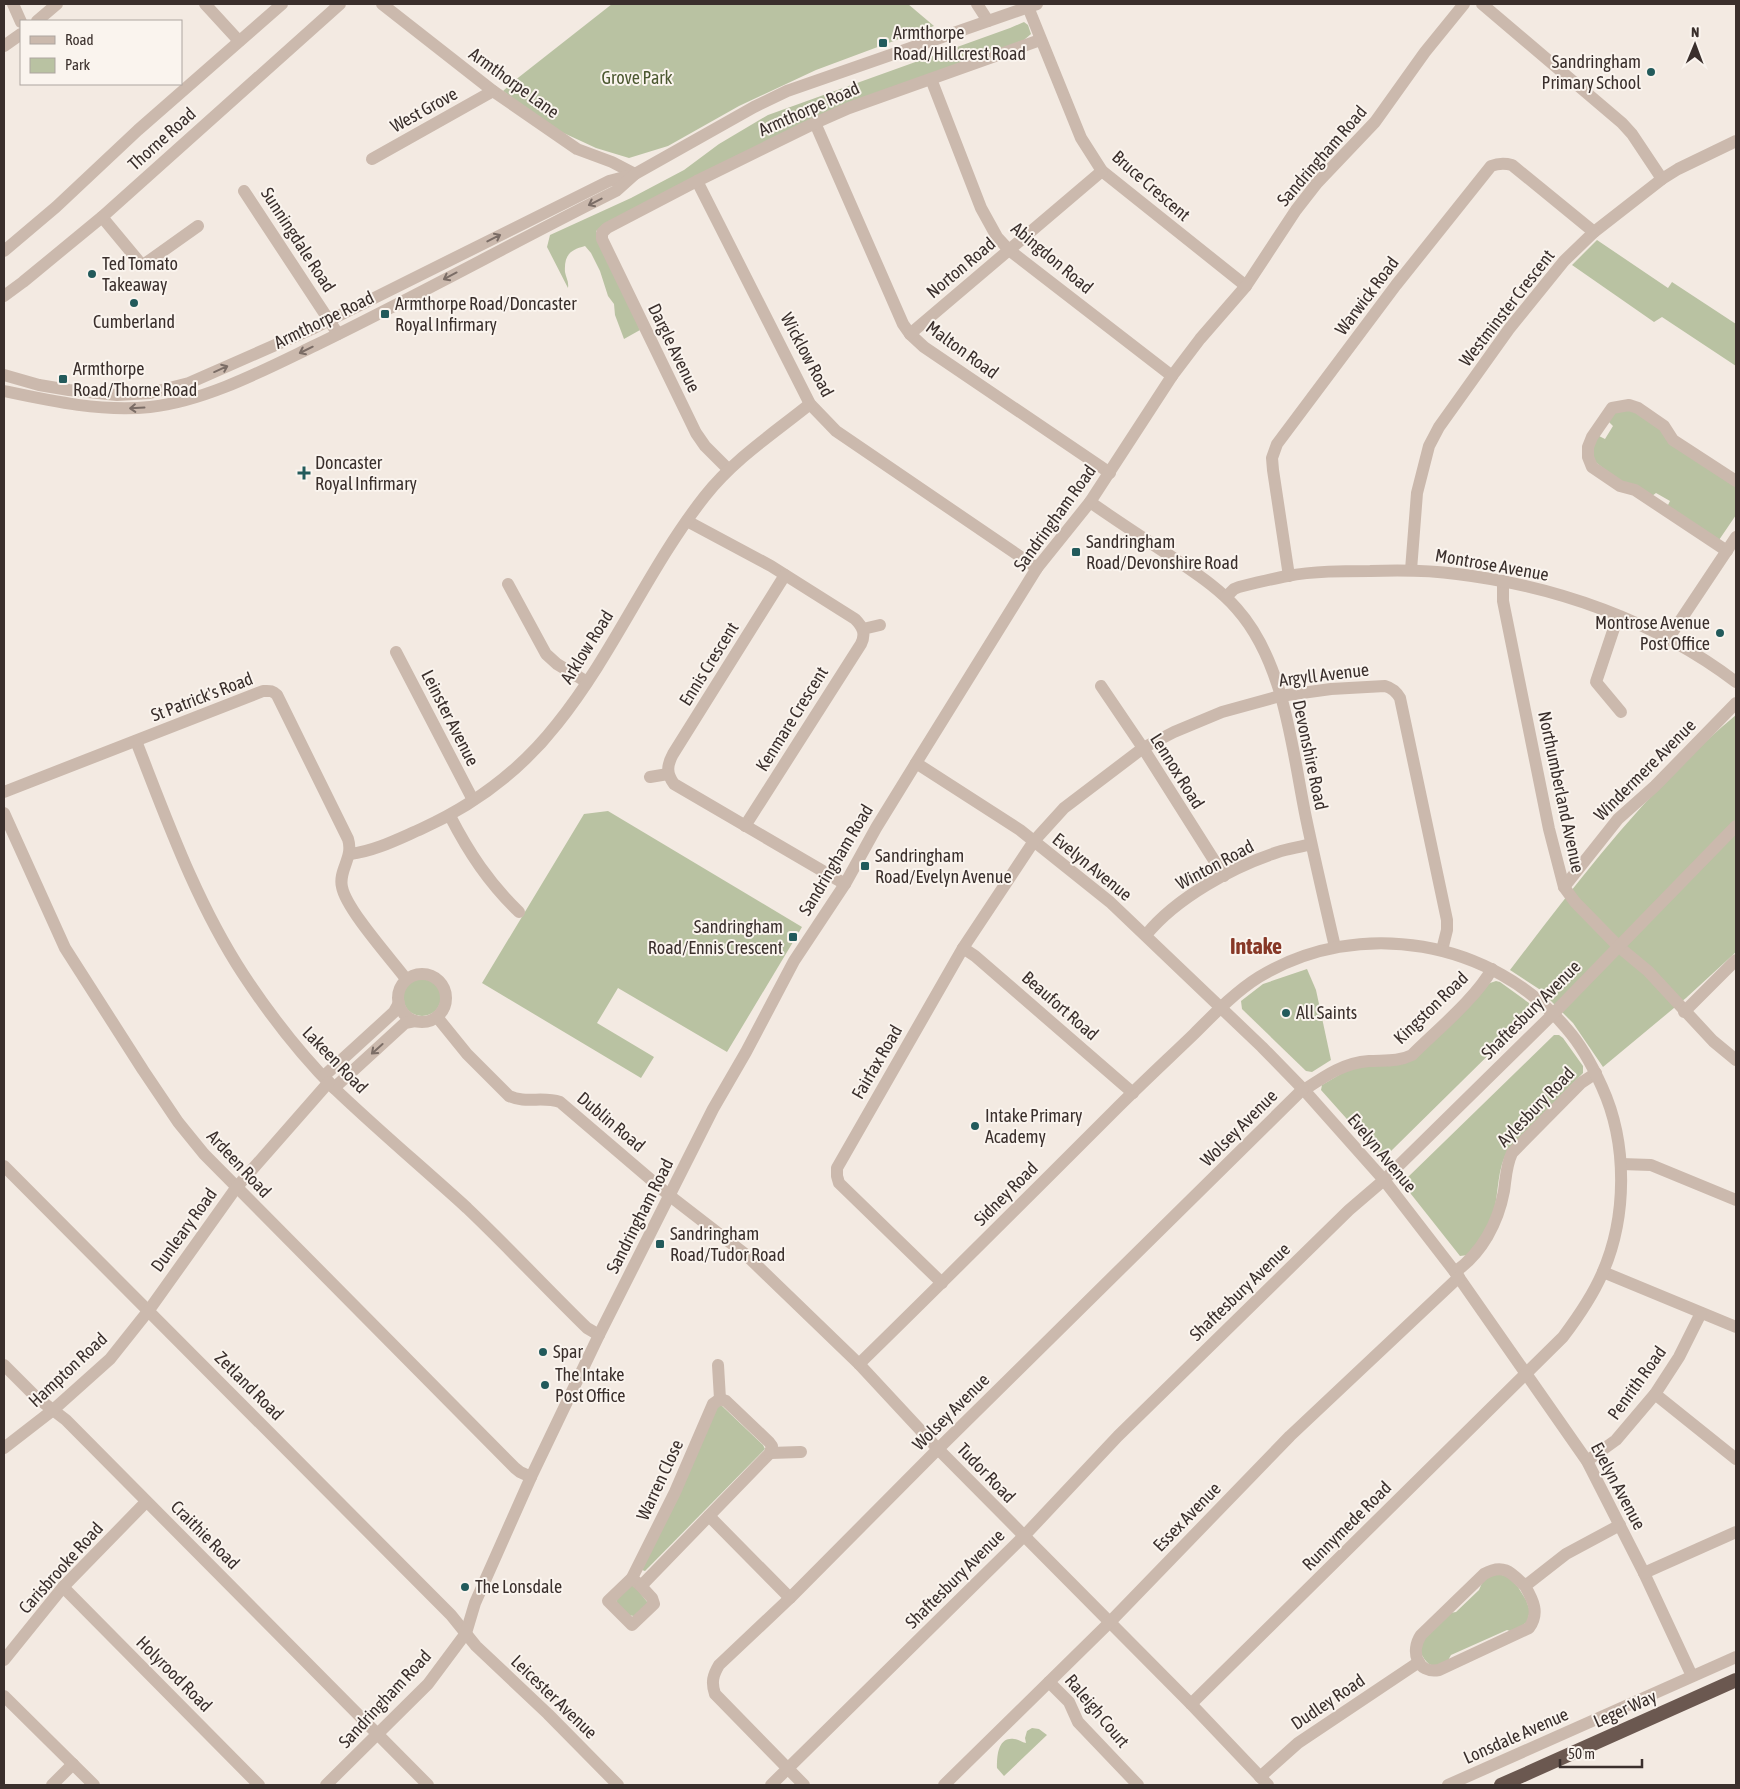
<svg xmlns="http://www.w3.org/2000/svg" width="1740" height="1789" font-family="'Asap Condensed',sans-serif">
<rect width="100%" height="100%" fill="#f3eae2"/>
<g fill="#b9c2a2">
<path d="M 612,4 L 908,4 L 934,26 L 816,70 L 739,106 L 668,146 L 629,158 L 596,148 L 555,129 L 503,91 L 514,81 Z"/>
<path d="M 1024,22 L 1028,25 L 1031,34 L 1024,40 L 932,73 L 596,231 L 640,330 L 624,339 L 615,315 L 614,304 L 608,296 L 600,271 L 591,253 L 585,246 C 570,250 564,255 565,272 C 566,278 569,281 568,288 L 547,247 L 550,235 L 631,198 L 684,170 L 719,144 L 768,115 L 1010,28 Z"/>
<path d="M 1597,240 L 1668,288 L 1672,282 L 1736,324 L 1736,366 L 1662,317 L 1654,322 L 1572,265 Z"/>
<path d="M 1633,410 L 1736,485 L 1736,515 L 1719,540 L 1667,507 L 1670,501 L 1656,493 L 1652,496 L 1620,481 L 1594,461 L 1593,444 L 1599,436 L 1605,439 L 1613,426 L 1608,421 L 1612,412 Z"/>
<path d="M 1736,715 L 1736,952 L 1686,998 L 1603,1067 L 1573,1023 L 1539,989 L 1510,970 C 1579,880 1648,788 1736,715 Z"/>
<path d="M 608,811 L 802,927 L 727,1052 L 618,988 L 597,1023 L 654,1057 L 641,1078 L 482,983 L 584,814 Z"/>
<path d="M 1307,969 L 1316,990 L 1331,1060 L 1312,1072 L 1306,1071 L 1242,1009 L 1241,1001 L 1263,984 Z"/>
<circle cx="422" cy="997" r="19"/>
<path d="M 1496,981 L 1500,982 L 1529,1003 L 1530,1012 L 1527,1017 L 1390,1152 L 1386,1155 L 1379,1155 L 1321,1090 L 1322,1085 L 1351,1068 L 1399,1064 L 1490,983 Z"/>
<path d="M 1554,1035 L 1559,1035 L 1563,1038 L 1583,1066 L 1583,1073 L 1508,1150 C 1497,1169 1499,1190 1494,1211 C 1490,1228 1477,1242 1468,1255 L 1460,1256 L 1407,1189 L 1405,1186 L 1407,1178 Z"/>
<path d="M 721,1405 L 763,1445 L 765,1449 L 645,1571 L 642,1570 L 717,1407 Z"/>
<path d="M 1497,1574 L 1507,1576 L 1518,1587 L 1526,1600 L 1530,1611 L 1527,1622 L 1513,1632 L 1507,1630 L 1451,1655 L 1447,1662 C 1431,1668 1429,1667 1420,1652 L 1422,1640 L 1450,1613 L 1456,1612 L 1479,1590 L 1482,1583 L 1489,1576 Z"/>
<path d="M 633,1584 L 648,1603 L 634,1616 L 627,1615 L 616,1604 L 617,1598 Z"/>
<path d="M 1032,1728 L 1039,1729 L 1047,1735 L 1004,1776 L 997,1768 C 997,1758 997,1737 1014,1739 C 1018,1739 1021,1742 1026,1743 L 1025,1738 L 1027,1731 Z"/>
</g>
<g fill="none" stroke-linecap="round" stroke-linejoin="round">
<g stroke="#cbb9ad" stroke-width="12">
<path d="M 13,4 L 21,22"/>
<path d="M 205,4 L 239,41"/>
<path d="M 382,4 L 493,91 L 577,149 L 612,162 L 635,174"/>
<path d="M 977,4 L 988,21"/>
<path d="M 1482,4 L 1622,123 L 1632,134 L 1662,179"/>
<path d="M 1028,7 L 1081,138 L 1102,171 L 1246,286"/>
<path d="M 37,21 L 57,4"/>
<path d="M 4,46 L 21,34"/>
<path d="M 931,79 L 981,208 L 997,237 L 1009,250 L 1172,376"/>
<path d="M 815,123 L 903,324 L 910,334 L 924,347 L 1110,473"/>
<path d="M 372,159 L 493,91"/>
<path d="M 697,181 L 810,404 L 836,431 L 1037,568"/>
<path d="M 244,191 L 338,334"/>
<path d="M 102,217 L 141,264 L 146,263 L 198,226"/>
<path d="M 4,251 L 56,207 L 138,130 L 282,4"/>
<path d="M 910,334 L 1102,171"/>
<path d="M 728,469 L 705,446 L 696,433 L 602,239 L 602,233 L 607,228 L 697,181 L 815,123 L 849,108 L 1040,40"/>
<path d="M 1090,502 C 1117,521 1145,539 1172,557 C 1195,573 1219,588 1237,609 C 1285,663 1292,750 1306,818 C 1315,861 1325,904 1335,947"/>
<path d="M 687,521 L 771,566 L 855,619 C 863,627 866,634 861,644 L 745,826"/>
<path d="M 1727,551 L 1635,490 L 1620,486 L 1592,467 L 1588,457 L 1588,447 L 1592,437 L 1612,408 L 1629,405 L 1638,408 L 1664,426 L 1673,440 L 1736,481"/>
<path d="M 1411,570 L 1417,493 L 1429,446 L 1439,427 L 1509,329 L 1564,261 L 1594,232 L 1662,179 L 1678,169 L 1736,141"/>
<path d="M 785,575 L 673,754 C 667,765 666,773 674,784 L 845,884"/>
<path d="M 1289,576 L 1273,470 L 1272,458 L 1277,444 L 1396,285 L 1491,166 C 1499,163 1504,163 1512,165 L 1594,232"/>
<path d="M 1503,581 L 1503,601 L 1549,829 L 1564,887 L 1575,902 L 1619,947 L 1648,971 L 1713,1041 L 1736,1060"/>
<path d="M 508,584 L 546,654 L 557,664 L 587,682"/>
<path d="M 1226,597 L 1234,589 L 1239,587 C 1255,583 1271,579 1287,576 C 1314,571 1343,571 1370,571 C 1399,570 1428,570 1457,574 C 1556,586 1656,621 1736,682"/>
<path d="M 1618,616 L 1596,682 L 1621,712"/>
<path d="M 863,629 L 880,625"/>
<path d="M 1668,639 L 1736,537"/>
<path d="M 396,652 L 473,800"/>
<path d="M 1101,686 L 1143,748 L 1224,876"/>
<path d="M 136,741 C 167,820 196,902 243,974 C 270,1015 300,1054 335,1089 C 378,1130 423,1168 467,1208 C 508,1247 547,1289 587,1328 L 599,1335"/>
<path d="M 916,763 L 1020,830 L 1110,902 L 1262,1047 L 1304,1090 L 1384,1180 L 1455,1272 L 1587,1461 L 1644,1573 L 1692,1676"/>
<path d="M 650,777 L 668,774"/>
<path d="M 4,792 L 263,691 C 269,691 272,690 277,695 L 348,839 C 354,858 338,870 342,887 C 346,909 391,959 406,979"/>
<path d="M 4,813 L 65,948 L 143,1070 L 178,1122 L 204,1154 L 515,1468 L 520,1472 L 531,1477"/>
<path d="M 450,816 C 469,853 489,883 519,912"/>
<path d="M 350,854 C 375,851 398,839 421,829 C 474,805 521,770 557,724 C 614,653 649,567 705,496 C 734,459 774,433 810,404"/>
<path d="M 1564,887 L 1618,819 L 1655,786 L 1736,703"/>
<path d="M 1146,935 C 1176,898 1232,867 1278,852 C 1288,849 1300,847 1311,844"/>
<path d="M 963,948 L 975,956 L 1133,1093"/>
<circle cx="422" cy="998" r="24"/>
<path d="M 1684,1012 L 1736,960"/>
<path d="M 437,1017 L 467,1054 L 509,1096 C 526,1104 542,1096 560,1102 L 670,1196 L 745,1254 L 859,1364 L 938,1449 L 1191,1704 L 1268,1785"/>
<path d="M 324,1076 L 394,1012 L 399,1003"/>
<path d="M 334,1088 L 405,1023 L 415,1021"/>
<path d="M 1304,1090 C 1325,1076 1343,1063 1369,1061 C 1384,1060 1398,1062 1412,1055 C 1437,1030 1476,998 1492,969"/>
<path d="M 1621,1164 L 1651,1165 L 1736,1200"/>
<path d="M 4,1166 L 451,1615 L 476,1646 L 548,1714 L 618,1785"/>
<path d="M 1455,1272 C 1482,1253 1498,1223 1504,1191 C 1506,1177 1506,1166 1512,1153 L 1581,1083 L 1596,1073"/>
<path d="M 1603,1272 L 1736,1327"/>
<path d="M 942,1283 L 839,1183 L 837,1176 L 837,1168 L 963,948 L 1034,841 L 1064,808 L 1143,748 L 1174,732 L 1222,712 L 1280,696 L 1331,689 L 1385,686 C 1392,688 1396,691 1400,698 L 1447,920 L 1447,930 L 1442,950"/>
<path d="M 859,1364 C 945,1280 1029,1196 1114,1111 C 1140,1085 1167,1060 1194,1034 C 1214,1014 1235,992 1259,977 C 1359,916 1493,940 1567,1029 C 1582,1046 1593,1067 1602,1087 C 1628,1144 1627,1218 1602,1274 C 1592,1297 1578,1317 1563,1337 L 1191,1704"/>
<path d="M 4,1365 L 36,1397 L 66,1420 L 428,1785"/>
<path d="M 718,1365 L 720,1399"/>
<path d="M 1655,1394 L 1736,1459"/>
<path d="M 720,1399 L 726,1401 L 769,1442 L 772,1446 L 770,1453 L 641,1586 L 632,1578 L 675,1492 L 713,1404 Z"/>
<path d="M 4,1448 L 53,1410 L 110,1359 L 149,1310 L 236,1188 L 329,1082"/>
<path d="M 770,1453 L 801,1452"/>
<path d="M 1587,1461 L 1616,1440 L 1655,1394 L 1679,1357 L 1701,1313"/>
<path d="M 709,1516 L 790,1598"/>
<path d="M 1644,1573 L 1736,1532"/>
<path d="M 632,1578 L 608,1601 L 632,1625 L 654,1604 L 652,1598 L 641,1586"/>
<path d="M 1525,1586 C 1511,1572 1503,1563 1484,1574 L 1421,1635 C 1410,1651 1417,1674 1439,1670 L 1529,1628 C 1540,1613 1533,1600 1525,1586 L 1566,1554 L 1620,1525"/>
<path d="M 63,1587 L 259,1785"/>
<path d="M 4,1660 L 63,1587 L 146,1502"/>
<path d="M 1049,1682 L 1069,1702 L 1078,1722 L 1138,1785"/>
<path d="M 4,1696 L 94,1785"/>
<path d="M 1260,1777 L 1298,1743 L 1419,1662"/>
<path d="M 52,1785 L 73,1764"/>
<path d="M 771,1785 L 1024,1536 L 1118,1436 L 1349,1210 L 1384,1180 L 1553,1014 L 1736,826"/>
<path d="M 804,1785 L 715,1694 C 711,1682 713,1675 719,1665 L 790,1598 L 938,1449 L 1303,1089"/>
<path d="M 944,1785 L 1110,1622 L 1290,1436 L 1459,1277"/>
<path d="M 1448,1785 L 1736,1657"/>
</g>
<g stroke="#cbb9ad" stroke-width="12">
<path d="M 4,296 L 23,282 L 102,217 L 340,4"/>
<path d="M 4,375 L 39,385 L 69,390 L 117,395 L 150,393 L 189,383 L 314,328 L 609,181 L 632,175"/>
<path d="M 4,391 C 51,401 101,412 150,407 C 206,401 266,369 316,345 C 417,296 516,241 616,191 L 635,174 L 754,107 L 787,91 L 1037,4"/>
<path d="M 326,1785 L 428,1684 L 466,1633 L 475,1603 L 531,1477 L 599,1335 L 713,1109 L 746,1052 L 794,961 L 845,884 L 876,828 L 916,763 L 1037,568 L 1090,502 L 1172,376 L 1200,339 L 1246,286 L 1296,210 L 1317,183 L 1375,122 L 1425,52 L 1464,4"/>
</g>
<path stroke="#6b5850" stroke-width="14" d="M 1501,1785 L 1736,1680"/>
</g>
<defs><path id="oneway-shaft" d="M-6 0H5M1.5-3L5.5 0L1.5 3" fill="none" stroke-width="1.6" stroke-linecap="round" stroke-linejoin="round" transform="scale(1.25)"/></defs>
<g stroke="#7b6d66">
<use href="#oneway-shaft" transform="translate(595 202) rotate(153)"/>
<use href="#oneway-shaft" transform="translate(494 238) rotate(-27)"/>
<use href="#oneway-shaft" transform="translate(450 276) rotate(152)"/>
<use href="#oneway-shaft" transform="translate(306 350) rotate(154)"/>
<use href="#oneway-shaft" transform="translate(221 369) rotate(-24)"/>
<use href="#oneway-shaft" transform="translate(137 408) rotate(177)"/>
<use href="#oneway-shaft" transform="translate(377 1049) rotate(138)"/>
</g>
<g fill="#225a5b" stroke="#faf4ee" stroke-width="2">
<rect x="878" y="38" width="10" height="10" rx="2.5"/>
<circle cx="1651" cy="72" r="5"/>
<circle cx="92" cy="274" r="5"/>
<circle cx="134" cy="303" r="5"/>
<rect x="380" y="309" width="10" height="10" rx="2.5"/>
<rect x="58" y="374" width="10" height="10" rx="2.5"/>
<path d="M301.5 465.5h5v5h5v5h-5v5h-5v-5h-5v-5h5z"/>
<rect x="1071" y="547" width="10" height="10" rx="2.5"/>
<circle cx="1720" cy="633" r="5"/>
<rect x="860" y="861" width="10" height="10" rx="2.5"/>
<rect x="788" y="932" width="10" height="10" rx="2.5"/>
<circle cx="1286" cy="1013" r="5"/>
<circle cx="975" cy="1126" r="5"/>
<rect x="655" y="1239" width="10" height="10" rx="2.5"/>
<circle cx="543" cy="1352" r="5"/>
<circle cx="545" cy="1385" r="5"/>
<circle cx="465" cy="1587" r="5"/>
</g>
<g text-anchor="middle" stroke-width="4" stroke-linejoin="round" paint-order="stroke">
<g font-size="18" fill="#3a2f2c" stroke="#faf4ee" text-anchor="start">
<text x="893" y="39">Armthorpe<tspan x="893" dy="21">Road/Hillcrest Road</tspan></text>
<text x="1641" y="68" text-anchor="end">Sandringham<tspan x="1641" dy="21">Primary School</tspan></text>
<text x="102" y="270">Ted Tomato<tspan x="102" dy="21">Takeaway</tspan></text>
<text x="395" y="310">Armthorpe Road/Doncaster<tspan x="395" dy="21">Royal Infirmary</tspan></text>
<text x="134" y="328" text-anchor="middle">Cumberland</text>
<text x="73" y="375">Armthorpe<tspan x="73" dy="21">Road/Thorne Road</tspan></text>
<text x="315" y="469">Doncaster<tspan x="315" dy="21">Royal Infirmary</tspan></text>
<text x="1086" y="548">Sandringham<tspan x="1086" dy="21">Road/Devonshire Road</tspan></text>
<text x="1710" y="629" text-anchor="end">Montrose Avenue<tspan x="1710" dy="21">Post Office</tspan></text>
<text x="875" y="862">Sandringham<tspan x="875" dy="21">Road/Evelyn Avenue</tspan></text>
<text x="783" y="933" text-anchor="end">Sandringham<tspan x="783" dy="21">Road/Ennis Crescent</tspan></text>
<text x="1296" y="1019">All Saints</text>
<text x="985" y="1122">Intake Primary<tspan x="985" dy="21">Academy</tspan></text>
<text x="670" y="1240">Sandringham<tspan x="670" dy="21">Road/Tudor Road</tspan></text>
<text x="553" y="1358">Spar</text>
<text x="555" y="1381">The Intake<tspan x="555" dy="21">Post Office</tspan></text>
<text x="475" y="1593">The Lonsdale</text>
</g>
<g font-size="18" fill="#4b5830" stroke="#faf4ee">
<text x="637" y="84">Grove Park</text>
</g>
<g font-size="18" fill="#3a2f2c" stroke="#faf4ee">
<text transform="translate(514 83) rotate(36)" y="6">Armthorpe Lane</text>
<text transform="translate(809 109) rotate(-24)" y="6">Armthorpe Road</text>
<text transform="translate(424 110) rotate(-29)" y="6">West Grove</text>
<text transform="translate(162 139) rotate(-42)" y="6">Thorne Road</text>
<text transform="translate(1322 156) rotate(-49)" y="6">Sandringham Road</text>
<text transform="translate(1151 186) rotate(41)" y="6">Bruce Crescent</text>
<text transform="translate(298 240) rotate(57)" y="6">Sunningdale Road</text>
<text transform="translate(1052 258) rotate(40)" y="6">Abingdon Road</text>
<text transform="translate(961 268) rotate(-40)" y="6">Norton Road</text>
<text transform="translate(1367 296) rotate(-53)" y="6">Warwick Road</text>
<text transform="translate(1507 308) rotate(-52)" y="6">Westminster Crescent</text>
<text transform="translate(324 320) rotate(-26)" y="6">Armthorpe Road</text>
<text transform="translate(674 348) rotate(64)" y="6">Dargle Avenue</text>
<text transform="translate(962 350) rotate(36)" y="6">Malton Road</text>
<text transform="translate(807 355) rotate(62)" y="6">Wicklow Road</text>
<text transform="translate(1055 518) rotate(-54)" y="6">Sandringham Road</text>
<text transform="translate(1492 565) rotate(10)" y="6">Montrose Avenue</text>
<text transform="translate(587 647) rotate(-58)" y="6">Arklow Road</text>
<text transform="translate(709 664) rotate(-58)" y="6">Ennis Crescent</text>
<text transform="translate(1324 675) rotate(-7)" y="6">Argyll Avenue</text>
<text transform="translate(202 697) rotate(-21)" y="6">St Patrick's Road</text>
<text transform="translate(450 718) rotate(63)" y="6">Leinster Avenue</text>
<text transform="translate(792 719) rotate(-58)" y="6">Kenmare Crescent</text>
<text transform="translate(1310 755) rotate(78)" y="6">Devonshire Road</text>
<text transform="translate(1645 770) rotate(-45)" y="6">Windermere Avenue</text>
<text transform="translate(1177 771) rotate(58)" y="6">Lennox Road</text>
<text transform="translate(1561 792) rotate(78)" y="6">Northumberland Avenue</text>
<text transform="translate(836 860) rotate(-59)" y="6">Sandringham Road</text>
<text transform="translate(1215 865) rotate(-28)" y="6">Winton Road</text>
<text transform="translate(1092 867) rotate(39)" y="6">Evelyn Avenue</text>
<text transform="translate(1060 1006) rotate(41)" y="6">Beaufort Road</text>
<text transform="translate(1431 1008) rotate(-44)" y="6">Kingston Road</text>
<text transform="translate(1531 1010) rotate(-45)" y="6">Shaftesbury Avenue</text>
<text transform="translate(335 1060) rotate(46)" y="6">Lakeen Road</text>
<text transform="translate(877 1062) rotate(-60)" y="6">Fairfax Road</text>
<text transform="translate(1536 1107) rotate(-46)" y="6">Aylesbury Road</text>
<text transform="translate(611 1122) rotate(40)" y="6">Dublin Road</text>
<text transform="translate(1239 1128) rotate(-45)" y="6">Wolsey Avenue</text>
<text transform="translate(1382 1153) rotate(50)" y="6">Evelyn Avenue</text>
<text transform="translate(239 1164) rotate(47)" y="6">Ardeen Road</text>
<text transform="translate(1006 1194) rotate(-45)" y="6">Sidney Road</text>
<text transform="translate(640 1216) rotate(-63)" y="6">Sandringham Road</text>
<text transform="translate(184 1230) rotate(-54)" y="6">Dunleary Road</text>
<text transform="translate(1240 1292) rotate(-44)" y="6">Shaftesbury Avenue</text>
<text transform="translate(68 1370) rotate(-43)" y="6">Hampton Road</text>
<text transform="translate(1637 1383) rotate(-54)" y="6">Penrith Road</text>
<text transform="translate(249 1386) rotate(45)" y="6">Zetland Road</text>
<text transform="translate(951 1412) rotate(-45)" y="6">Wolsey Avenue</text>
<text transform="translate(986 1473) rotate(46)" y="6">Tudor Road</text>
<text transform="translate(660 1480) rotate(-65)" y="6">Warren Close</text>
<text transform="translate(1618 1486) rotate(62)" y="6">Evelyn Avenue</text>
<text transform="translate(1187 1517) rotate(-46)" y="6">Essex Avenue</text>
<text transform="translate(1347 1526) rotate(-45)" y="6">Runnymede Road</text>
<text transform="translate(205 1535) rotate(45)" y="6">Craithie Road</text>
<text transform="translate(61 1568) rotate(-48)" y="6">Carisbrooke Road</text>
<text transform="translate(955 1579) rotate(-45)" y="6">Shaftesbury Avenue</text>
<text transform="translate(174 1674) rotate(45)" y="6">Holyrood Road</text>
<text transform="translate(554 1697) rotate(44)" y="6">Leicester Avenue</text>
<text transform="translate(385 1699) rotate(-47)" y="6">Sandringham Road</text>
<text transform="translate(1328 1702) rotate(-34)" y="6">Dudley Road</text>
<text transform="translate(1625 1709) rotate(-24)" y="6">Leger Way</text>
<text transform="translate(1097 1711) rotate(50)" y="6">Raleigh Court</text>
<text transform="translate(1516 1736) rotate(-24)" y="6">Lonsdale Avenue</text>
</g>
<g font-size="22" font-weight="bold" fill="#873827" stroke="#faf4ee">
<text x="1256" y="954">Intake</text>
</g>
</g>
<rect width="1740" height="1789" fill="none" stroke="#3a2f2c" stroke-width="10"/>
<rect x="20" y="20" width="162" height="65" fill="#faf4ee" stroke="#ada5a0"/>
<rect x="30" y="36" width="25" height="8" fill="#cbb9ad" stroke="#ada5a0"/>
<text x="65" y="45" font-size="15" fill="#3a2f2c">Road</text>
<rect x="30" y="58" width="25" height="15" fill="#b9c2a2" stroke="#ada5a0"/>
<text x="65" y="70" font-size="15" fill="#3a2f2c">Park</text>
<g transform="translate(1695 45) rotate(1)" stroke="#faf4ee" stroke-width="4" paint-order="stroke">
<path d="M0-4L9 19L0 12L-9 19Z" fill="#3a2f2c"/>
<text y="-8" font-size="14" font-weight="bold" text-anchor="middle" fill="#3a2f2c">N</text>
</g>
<path d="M1560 1759v8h82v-8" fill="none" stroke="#3a2f2c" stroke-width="2.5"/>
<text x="1568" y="1759" font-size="15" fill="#3a2f2c" stroke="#faf4ee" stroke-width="4" paint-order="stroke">50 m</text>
</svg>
